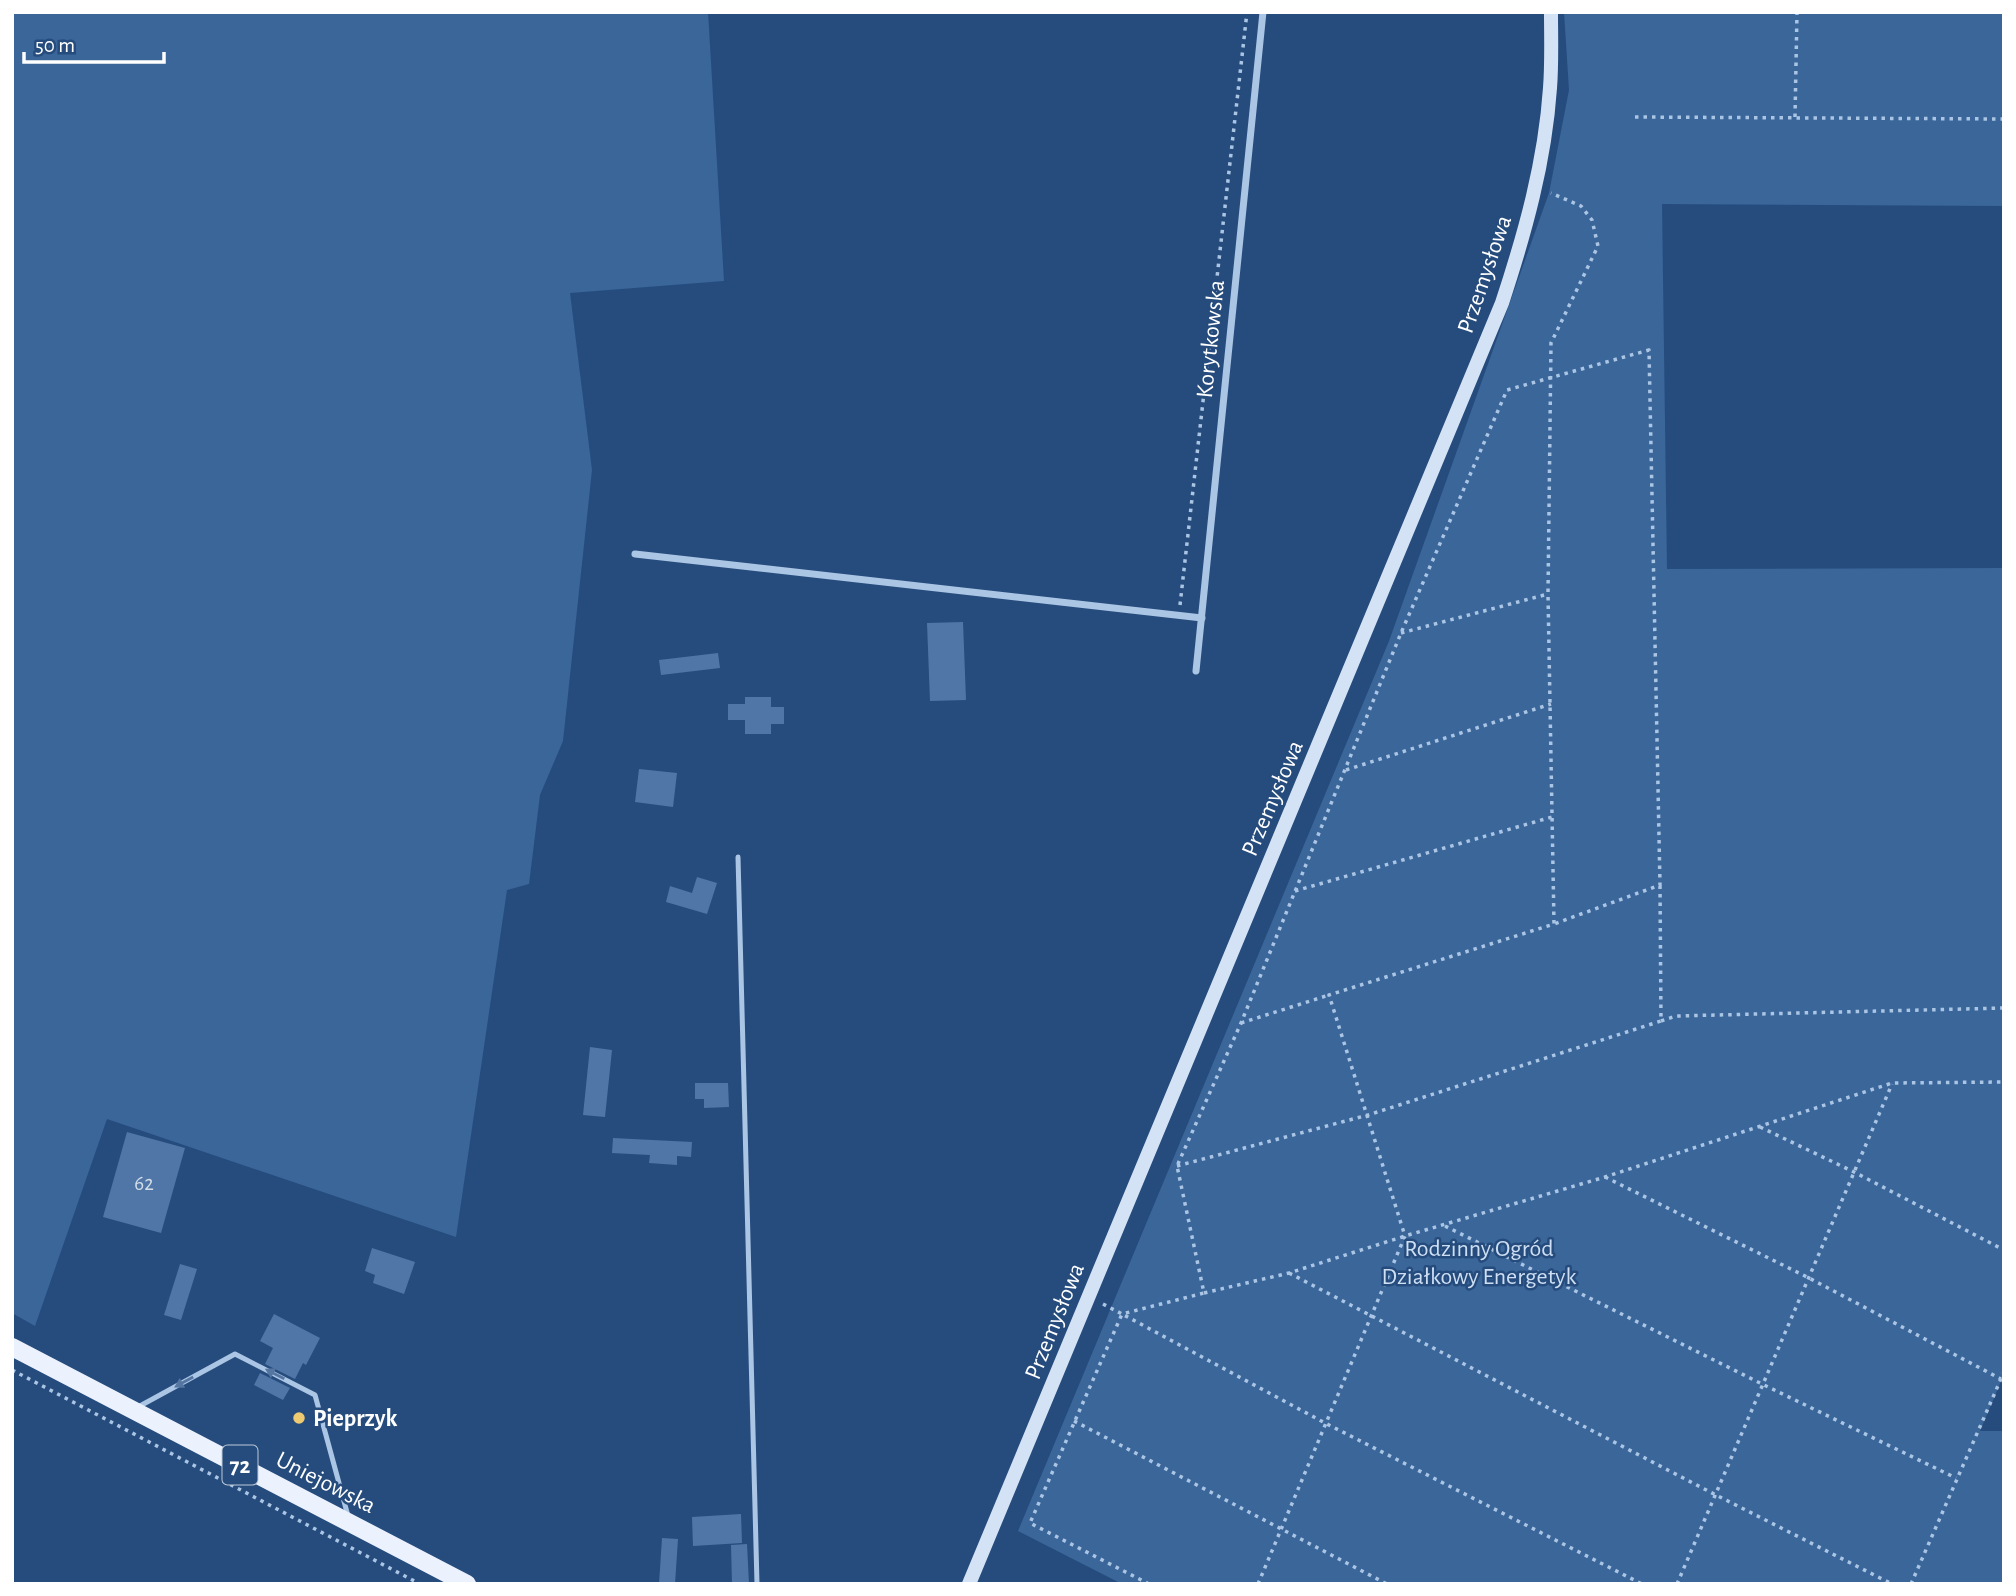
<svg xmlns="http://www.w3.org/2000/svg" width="2016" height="1596" font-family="'Alegreya Sans',sans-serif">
<rect width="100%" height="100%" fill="#264c7d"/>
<g fill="#3a669a">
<path d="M 12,12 L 708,12 L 724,281 L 570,293 L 592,470 L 563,741 L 540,795 L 529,884 L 507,890 L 456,1237 L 107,1119 L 35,1326 L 12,1313 Z"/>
<path d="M 1564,12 L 2004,12 L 2004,206 L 1662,204 L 1667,569 L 2004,568 L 2004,1374 L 1980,1431 L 2004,1431 L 2004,1584 L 1122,1584 L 1018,1531 L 1389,641 L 1549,193 L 1569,90 Z"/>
</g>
<g fill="#4f76a6">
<path d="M 963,622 L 966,700 L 930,701 L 927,623 Z"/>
<path d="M 718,653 L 720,668 L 661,675 L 659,660 Z"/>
<path d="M 745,697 L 771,697 L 771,707 L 784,707 L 784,724 L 771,724 L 771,734 L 745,734 L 745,720 L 728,720 L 728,704 L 745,704 Z"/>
<path d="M 639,769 L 677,773 L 673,807 L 635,802 Z"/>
<path d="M 697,877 L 717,883 L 707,914 L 666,902 L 670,886 L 692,893 Z"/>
<path d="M 590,1047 L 612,1050 L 605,1117 L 583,1115 Z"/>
<path d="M 695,1083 L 728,1083 L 729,1107 L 704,1108 L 704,1099 L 695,1099 Z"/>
<path d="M 127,1132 L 185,1148 L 161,1233 L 103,1217 Z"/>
<path d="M 613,1138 L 692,1142 L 691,1157 L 677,1156 L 677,1165 L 649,1163 L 650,1155 L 612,1153 Z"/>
<path d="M 372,1248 L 415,1262 L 404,1294 L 373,1283 L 375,1275 L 365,1271 Z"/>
<path d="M 180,1264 L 197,1269 L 181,1320 L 164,1315 Z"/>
<path d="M 274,1314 L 320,1338 L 306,1365 L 303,1363 L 295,1379 L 265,1364 L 273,1348 L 260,1341 Z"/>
<path d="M 260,1373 L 290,1388 L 283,1400 L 254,1385 Z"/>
<path d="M 741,1514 L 742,1543 L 693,1546 L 692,1517 Z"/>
<path d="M 662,1538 L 678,1539 L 675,1584 L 659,1584 Z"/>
<path d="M 747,1544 L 749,1584 L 732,1584 L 731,1545 Z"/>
</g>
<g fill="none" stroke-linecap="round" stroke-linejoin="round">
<g stroke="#abc5e5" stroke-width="3.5" stroke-dasharray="3.5 5" stroke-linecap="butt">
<path d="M 1635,117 L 2004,119"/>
<path d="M 1795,117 L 1797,12"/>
<path d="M 1180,605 L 1247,12"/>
<path d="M 1401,633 L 1548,594"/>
<path d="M 1346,770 L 1551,704"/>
<path d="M 1295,891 L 1552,817"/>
<path d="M 1661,1021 L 1676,1016 L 2004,1008"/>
<path d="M 1241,1023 L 1329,995"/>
<path d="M 1760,1127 L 1854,1172 L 2004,1250"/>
<path d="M 1177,1166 L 1368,1115 L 1661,1021 L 1660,885"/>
<path d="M 1605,1177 L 1807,1277 L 2001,1379"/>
<path d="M 1445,1226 L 1762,1384 L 1956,1478"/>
<path d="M 1289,1273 L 1714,1494 L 1892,1584"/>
<path d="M 1204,1293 L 1289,1273 L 1405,1236 L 1605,1177 L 1892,1083 L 2004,1082"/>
<path d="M 1103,1304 L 1122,1314 L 1204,1293 L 1177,1166 L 1241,1023 L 1401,633 L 1507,390 L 1649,350 L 1660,885 L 1554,924"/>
<path d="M 12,1370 L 420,1584"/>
<path d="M 1074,1421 L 1387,1584"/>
<path d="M 1149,1584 L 1030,1523 L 1122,1314 L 1325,1423 L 1642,1584"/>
<path d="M 1258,1584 L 1405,1236 L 1329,995 L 1554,924 L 1548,594 L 1551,343 L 1598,246 L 1592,220 L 1581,206 L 1551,193"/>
<path d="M 1677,1584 L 1892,1084"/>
<path d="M 1911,1584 L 2004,1372"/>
</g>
<g stroke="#abc5e5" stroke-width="5">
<path d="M 738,857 L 757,1584"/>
<path d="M 138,1407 L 235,1354 L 315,1395 L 348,1516"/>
</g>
<g stroke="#abc5e5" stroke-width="7">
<path d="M 635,554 L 1202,618"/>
<path d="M 1196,671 L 1263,12"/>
</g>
<path stroke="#d4e2f5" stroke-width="14" d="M 969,1584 L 1502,303 C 1525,233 1545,162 1550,88 C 1552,63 1551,37 1551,12"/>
<path stroke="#ecf2fd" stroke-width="18" d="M 12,1347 L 467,1584"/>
</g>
<defs><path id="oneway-solid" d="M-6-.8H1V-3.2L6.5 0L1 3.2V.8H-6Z" transform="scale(1.75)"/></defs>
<g fill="#5576a1">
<use href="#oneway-solid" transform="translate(275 1374) rotate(-153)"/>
<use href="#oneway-solid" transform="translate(184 1382) rotate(151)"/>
</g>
<circle fill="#eeca71" stroke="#264c7d" stroke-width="2.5" cx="299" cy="1418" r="7"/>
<g text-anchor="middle" stroke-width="5" stroke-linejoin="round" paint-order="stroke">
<g font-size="21" fill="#d3dde9">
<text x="144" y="1190">62</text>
</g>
<rect fill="#264c7d" stroke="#bec9d8" stroke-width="2" x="222.5" y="1445.5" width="35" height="39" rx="5"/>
<g font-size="23" font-weight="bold" fill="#fff">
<text x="240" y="1473">72</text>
</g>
<g font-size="24" fill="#fff" stroke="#264c7d">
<text transform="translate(1484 274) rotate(-71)" y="8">Przemysłowa</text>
<text transform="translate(1210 339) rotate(-84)" y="8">Korytkowska</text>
<text transform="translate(1272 798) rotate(-67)" y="8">Przemysłowa</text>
<text transform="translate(1054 1321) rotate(-68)" y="8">Przemysłowa</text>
<text transform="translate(326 1482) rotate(27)" y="8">Uniejowska</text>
</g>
<g font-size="24" fill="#cedff4" stroke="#264c7d">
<text x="1479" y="1256">Rodzinny Ogród<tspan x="1479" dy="28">Działkowy Energetyk</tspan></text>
</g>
<g font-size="24" font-weight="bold" fill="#fff" stroke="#264c7d" text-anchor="start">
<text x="313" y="1426">Pieprzyk</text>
</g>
</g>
<rect width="2016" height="1596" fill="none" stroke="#ffffff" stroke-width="28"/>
<path d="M24 52v10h140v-10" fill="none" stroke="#ffffff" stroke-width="3.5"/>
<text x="35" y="52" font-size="21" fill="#ffffff" stroke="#264c7d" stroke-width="5" paint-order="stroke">50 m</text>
</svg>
